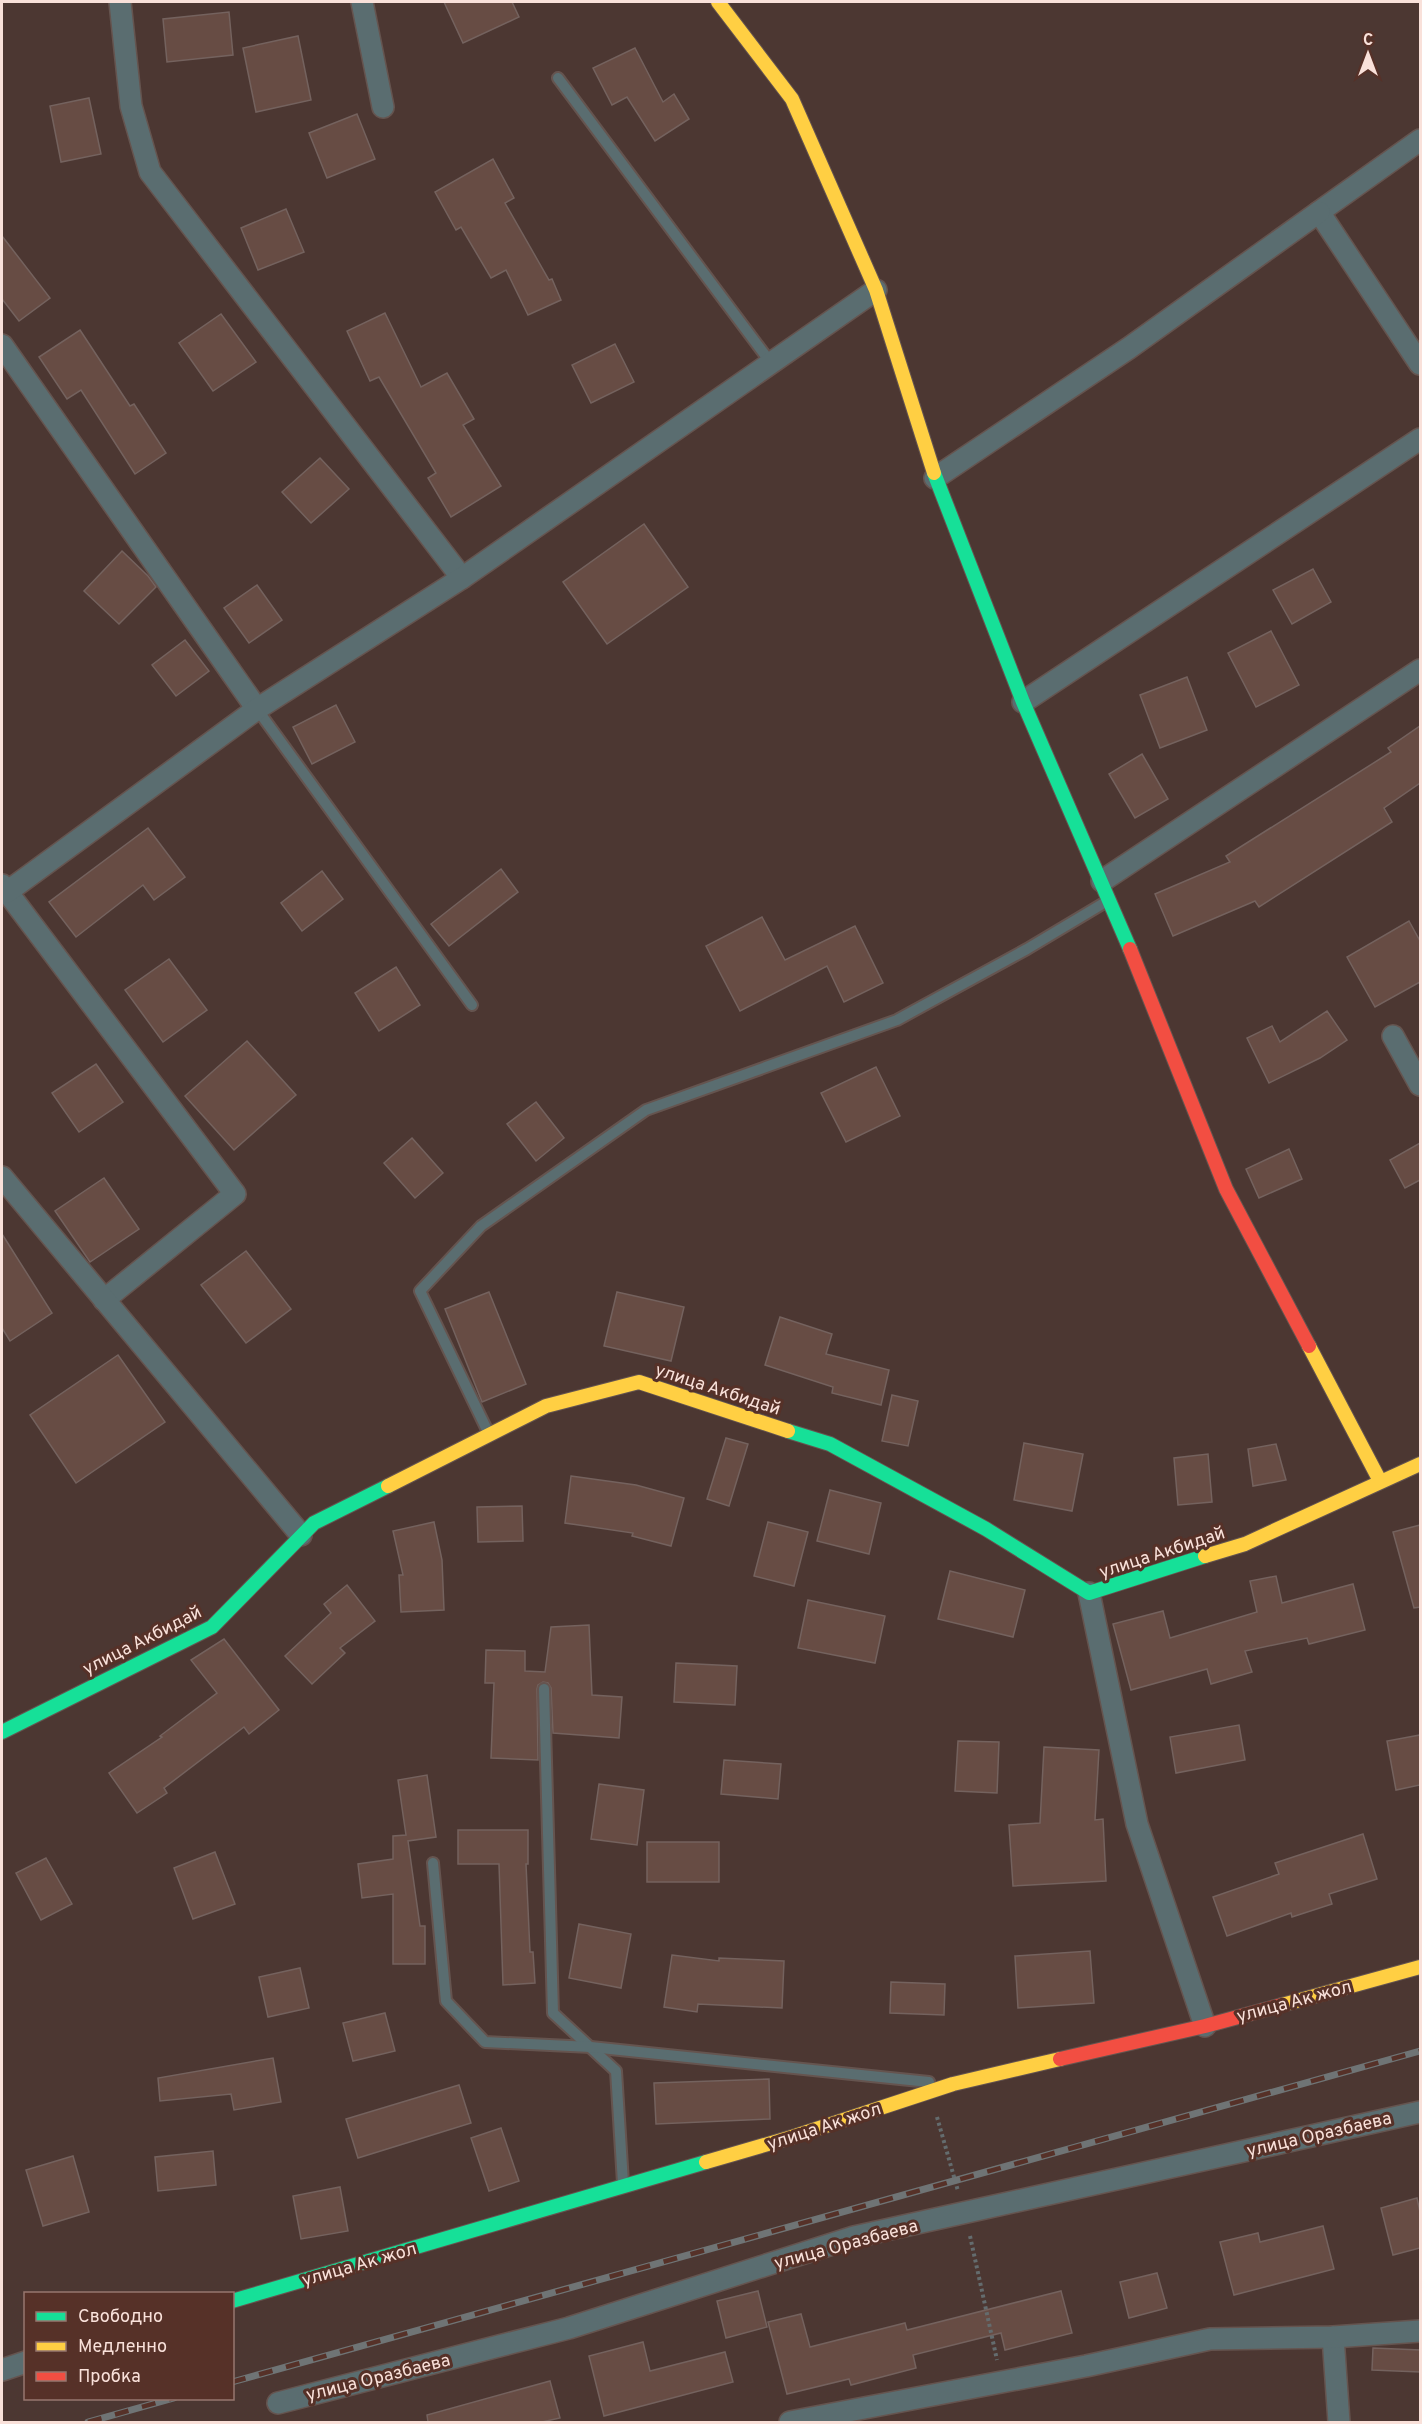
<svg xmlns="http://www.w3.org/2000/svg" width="1422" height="2424" font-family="Overpass,sans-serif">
<rect width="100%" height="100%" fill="#4c3732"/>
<g fill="#674c44" stroke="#74625e" stroke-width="1.5">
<path d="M 444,2 L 512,2 L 519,17 L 463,43 Z"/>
<path d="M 229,12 L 233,55 L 167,62 L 163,19 Z"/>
<path d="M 298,36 L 311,100 L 256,112 L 243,48 Z"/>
<path d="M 635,48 L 663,102 L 674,94 L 689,119 L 655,141 L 627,97 L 612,105 L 593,68 Z"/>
<path d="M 89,98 L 101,154 L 61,162 L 50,106 Z"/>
<path d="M 357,114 L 375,159 L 327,178 L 309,133 Z"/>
<path d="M 493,159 L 514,198 L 505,203 L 549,280 L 552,279 L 561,300 L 528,315 L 506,270 L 491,278 L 461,227 L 456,230 L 435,192 Z"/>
<path d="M 286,209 L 304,252 L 258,270 L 241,228 Z"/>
<path d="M 2,236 L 50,298 L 19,321 L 2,299 Z"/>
<path d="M 385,313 L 421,387 L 447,373 L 474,419 L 463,425 L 501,486 L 451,517 L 428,478 L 436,473 L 379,377 L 370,381 L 347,331 Z"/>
<path d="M 221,314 L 256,362 L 213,391 L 179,343 Z"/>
<path d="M 80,330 L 130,406 L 134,404 L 166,453 L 135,474 L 81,390 L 67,399 L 39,357 Z"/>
<path d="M 615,344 L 634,382 L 591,403 L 572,365 Z"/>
<path d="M 320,458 L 349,489 L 311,523 L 282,492 Z"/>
<path d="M 644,524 L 688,587 L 607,644 L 563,582 Z"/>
<path d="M 122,551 L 148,576 L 156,587 L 119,624 L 84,591 Z"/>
<path d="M 1313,569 L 1331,602 L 1292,624 L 1273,590 Z"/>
<path d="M 257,585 L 282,620 L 249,643 L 224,608 Z"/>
<path d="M 1271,631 L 1299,685 L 1256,707 L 1228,653 Z"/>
<path d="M 185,640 L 209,671 L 176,696 L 152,665 Z"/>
<path d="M 1187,677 L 1207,730 L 1160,748 L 1140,695 Z"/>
<path d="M 336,705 L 355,742 L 312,764 L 293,727 Z"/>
<path d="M 1420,726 L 1420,783 L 1384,808 L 1392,822 L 1259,907 L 1255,901 L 1173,936 L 1155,894 L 1230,862 L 1226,856 L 1391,752 L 1388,748 Z"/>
<path d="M 1142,754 L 1168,799 L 1135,818 L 1109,774 Z"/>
<path d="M 148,828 L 185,877 L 154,900 L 143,885 L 76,937 L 49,902 Z"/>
<path d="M 501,869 L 518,892 L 449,946 L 431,924 Z"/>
<path d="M 322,871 L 343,899 L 302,931 L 281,903 Z"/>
<path d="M 762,917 L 785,960 L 855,926 L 883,983 L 844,1002 L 827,966 L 740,1011 L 706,946 Z"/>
<path d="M 1409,921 L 1420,941 L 1420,982 L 1375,1007 L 1347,957 Z"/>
<path d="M 169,959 L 207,1010 L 163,1042 L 125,990 Z"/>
<path d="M 396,967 L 420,1005 L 379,1031 L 355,993 Z"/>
<path d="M 1327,1011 L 1347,1040 L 1320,1058 L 1269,1083 L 1247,1038 L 1272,1026 L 1280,1042 Z"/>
<path d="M 247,1041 L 296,1095 L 234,1150 L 185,1096 Z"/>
<path d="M 96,1064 L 123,1102 L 79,1132 L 52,1093 Z"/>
<path d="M 876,1067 L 900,1116 L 846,1142 L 821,1093 Z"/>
<path d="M 536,1102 L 564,1138 L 536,1161 L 507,1124 Z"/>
<path d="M 412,1138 L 443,1173 L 415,1198 L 384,1163 Z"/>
<path d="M 1420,1143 L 1420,1180 L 1405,1188 L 1390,1160 Z"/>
<path d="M 1289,1149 L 1302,1179 L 1259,1198 L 1246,1169 Z"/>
<path d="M 104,1178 L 139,1229 L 90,1262 L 55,1211 Z"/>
<path d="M 2,1234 L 52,1313 L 10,1341 L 2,1328 Z"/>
<path d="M 246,1251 L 291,1309 L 246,1343 L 201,1285 Z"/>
<path d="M 489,1292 L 526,1384 L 482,1402 L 445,1309 Z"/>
<path d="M 617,1292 L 684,1307 L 671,1361 L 604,1346 Z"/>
<path d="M 780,1317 L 832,1334 L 826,1354 L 889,1370 L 881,1405 L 832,1393 L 833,1387 L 765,1365 Z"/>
<path d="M 118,1355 L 165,1422 L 76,1483 L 30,1415 Z"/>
<path d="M 892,1395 L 918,1401 L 908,1446 L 882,1441 Z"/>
<path d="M 726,1438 L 748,1444 L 729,1506 L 707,1499 Z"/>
<path d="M 1024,1443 L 1083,1454 L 1072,1511 L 1014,1500 Z"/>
<path d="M 1276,1444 L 1286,1480 L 1253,1486 L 1248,1449 Z"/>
<path d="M 1208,1454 L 1212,1502 L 1178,1505 L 1174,1458 Z"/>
<path d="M 571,1476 L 636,1485 L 684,1498 L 671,1546 L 632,1536 L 633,1533 L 565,1523 Z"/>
<path d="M 830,1490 L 881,1503 L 869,1554 L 817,1541 Z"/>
<path d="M 522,1506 L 523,1541 L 478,1542 L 477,1507 Z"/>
<path d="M 434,1522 L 442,1560 L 444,1610 L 401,1612 L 399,1575 L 403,1575 L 393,1531 Z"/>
<path d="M 768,1522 L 808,1532 L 794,1586 L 754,1576 Z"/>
<path d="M 1420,1525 L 1420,1607 L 1414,1608 L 1393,1532 Z"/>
<path d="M 950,1571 L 1025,1590 L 1013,1637 L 938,1619 Z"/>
<path d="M 1276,1576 L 1282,1603 L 1353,1584 L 1365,1630 L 1309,1644 L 1307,1638 L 1245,1651 L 1252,1672 L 1211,1684 L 1207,1669 L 1131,1690 L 1113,1624 L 1163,1611 L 1170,1638 L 1257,1612 L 1250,1581 Z"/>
<path d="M 347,1585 L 375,1621 L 340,1648 L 345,1653 L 312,1684 L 285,1656 L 331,1613 L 324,1604 Z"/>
<path d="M 808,1600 L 885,1616 L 875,1663 L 798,1648 Z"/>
<path d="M 589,1625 L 592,1695 L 622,1697 L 619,1738 L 553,1733 L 551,1688 L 548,1683 L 543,1682 L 538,1685 L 537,1689 L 538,1760 L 491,1758 L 494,1683 L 485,1683 L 486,1650 L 525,1651 L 525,1671 L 545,1672 L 551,1627 Z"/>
<path d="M 224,1639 L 279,1710 L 249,1734 L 244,1727 L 164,1788 L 167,1793 L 137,1813 L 109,1773 L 162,1737 L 160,1736 L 217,1693 L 191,1660 Z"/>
<path d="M 676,1663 L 737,1666 L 735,1705 L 674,1702 Z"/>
<path d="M 1239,1725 L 1245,1760 L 1176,1773 L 1170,1737 Z"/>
<path d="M 1420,1735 L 1420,1785 L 1396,1790 L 1387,1741 Z"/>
<path d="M 958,1741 L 999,1742 L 997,1793 L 955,1791 Z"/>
<path d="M 1044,1747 L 1099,1750 L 1095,1820 L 1103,1819 L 1106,1881 L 1013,1886 L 1009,1825 L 1040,1823 Z"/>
<path d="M 724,1760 L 781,1764 L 778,1799 L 721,1794 Z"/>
<path d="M 427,1775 L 436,1837 L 408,1841 L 420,1926 L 425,1926 L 425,1964 L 393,1964 L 393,1894 L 362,1898 L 358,1864 L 393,1859 L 393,1836 L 406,1835 L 398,1780 Z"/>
<path d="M 599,1784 L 644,1790 L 637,1845 L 591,1839 Z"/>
<path d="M 458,1830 L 528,1830 L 528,1864 L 526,1864 L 530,1952 L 533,1952 L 535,1983 L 503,1985 L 499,1864 L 458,1864 Z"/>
<path d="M 1363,1834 L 1377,1879 L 1329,1894 L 1332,1904 L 1292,1917 L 1291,1913 L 1227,1936 L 1213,1897 L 1279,1874 L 1275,1863 Z"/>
<rect x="647" y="1842" width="72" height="40"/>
<path d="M 215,1852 L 235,1904 L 193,1919 L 174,1868 Z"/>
<path d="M 46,1858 L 72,1904 L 41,1920 L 16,1873 Z"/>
<path d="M 579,1924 L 631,1934 L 621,1988 L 569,1978 Z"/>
<path d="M 1090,1951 L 1094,2003 L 1018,2008 L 1015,1956 Z"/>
<path d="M 672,1955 L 719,1961 L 719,1958 L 784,1961 L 782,2008 L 698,2004 L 697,2012 L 664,2007 Z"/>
<path d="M 300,1968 L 309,2008 L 268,2017 L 259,1977 Z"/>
<path d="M 891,1982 L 945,1984 L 944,2015 L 890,2013 Z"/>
<path d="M 385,2013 L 395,2051 L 353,2061 L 343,2023 Z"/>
<path d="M 273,2058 L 281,2102 L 234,2110 L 231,2094 L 160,2101 L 158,2078 Z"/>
<path d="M 769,2079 L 770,2119 L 656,2124 L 654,2083 Z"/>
<path d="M 459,2085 L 471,2123 L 358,2158 L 346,2119 Z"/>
<path d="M 501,2128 L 519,2181 L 489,2191 L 471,2138 Z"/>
<path d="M 213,2151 L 216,2185 L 158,2191 L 155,2157 Z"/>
<path d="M 73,2156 L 89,2212 L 43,2226 L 26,2170 Z"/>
<path d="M 340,2187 L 348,2231 L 301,2239 L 293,2196 Z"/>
<path d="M 1417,2198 L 1420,2212 L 1420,2248 L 1393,2255 L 1381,2208 Z"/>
<path d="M 1323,2226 L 1334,2269 L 1234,2295 L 1220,2242 L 1258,2233 L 1260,2242 Z"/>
<path d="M 1157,2273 L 1167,2308 L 1129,2318 L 1120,2282 Z"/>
<path d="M 758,2291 L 767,2327 L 726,2338 L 717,2301 Z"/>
<path d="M 1061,2291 L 1072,2333 L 1005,2350 L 1001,2333 L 913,2355 L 916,2368 L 851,2385 L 849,2379 L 787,2394 L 768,2322 L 801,2314 L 810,2347 L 905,2323 L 907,2330 Z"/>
<path d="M 643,2342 L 650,2371 L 725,2352 L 733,2382 L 604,2416 L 589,2356 Z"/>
<path d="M 1373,2348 L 1420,2350 L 1420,2372 L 1372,2370 Z"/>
<path d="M 550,2381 L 560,2418 L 542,2422 L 428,2422 L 427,2415 Z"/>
</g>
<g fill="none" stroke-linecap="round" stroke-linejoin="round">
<defs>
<g id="lane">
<path d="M 558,78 L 771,363"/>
<path d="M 257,709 L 472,1005"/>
<path d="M 489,1434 L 420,1291 L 481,1226 L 646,1110 L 897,1020 L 1027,949 L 1109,900"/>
<path d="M 544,1689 L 553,2013 L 616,2071 L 623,2183"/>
<path d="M 433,1863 L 446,2001 L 485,2042 L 591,2047 L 929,2082"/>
</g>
<g id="street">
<path d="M 120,2 L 131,106 L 150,172 L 462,578"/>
<path d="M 362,2 L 383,107"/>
<path d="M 1420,140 L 1319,212 L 1420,364"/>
<path d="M 2,345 L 257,709"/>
<path d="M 935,478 L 1129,348 L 1319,212"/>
<path d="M 1023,702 L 1420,439"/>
<path d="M 1102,881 L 1420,670"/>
<path d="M 2,885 L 235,1194 L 104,1300"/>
<path d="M 7,892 L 257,709 L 462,578 L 876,290"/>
<path d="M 1393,1036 L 1420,1085"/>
<path d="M 2,1177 L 301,1535"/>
<path d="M 1089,1593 L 1137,1824 L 1205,2026"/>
<path d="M 1333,2337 L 1339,2422"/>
<path d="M 2,2370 L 26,2362"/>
<path d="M 278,2403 L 569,2328 L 854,2237 L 1420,2112"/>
<path d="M 790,2422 L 1086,2366 L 1210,2339 L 1333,2337 L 1420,2331"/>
</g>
<g id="fast">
<path d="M 934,473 L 1023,702 L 1130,949"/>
<path d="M 788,1431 L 830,1444 L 986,1529 L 1089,1593 L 1205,1556"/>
<path d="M 2,1732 L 212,1627 L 314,1523 L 388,1486"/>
<path d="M 232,2301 L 706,2162"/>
</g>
<g id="slow">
<path d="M 718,2 L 792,99 L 876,290 L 934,473"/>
<path d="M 1309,1346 L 1380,1481"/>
<path d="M 388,1486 L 546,1406 L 639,1382 L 788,1431"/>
<path d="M 1205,1556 L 1245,1544 L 1420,1464"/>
<path d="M 1282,2005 L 1420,1967"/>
<path d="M 706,2162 L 792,2137 L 953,2084 L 1060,2059"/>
</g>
<g id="jam">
<path d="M 1130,949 L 1226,1189 L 1309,1346"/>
<path d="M 1060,2059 L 1205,2026 L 1282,2005"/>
</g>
</defs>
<use href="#lane" stroke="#65544f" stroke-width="14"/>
<use href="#street" stroke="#65544f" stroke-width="24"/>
<use href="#fast" stroke="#65544f" stroke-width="16"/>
<use href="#slow" stroke="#65544f" stroke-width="16"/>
<use href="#jam" stroke="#65544f" stroke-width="16"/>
<g stroke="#646c6e" stroke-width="4" stroke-dasharray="3 3" stroke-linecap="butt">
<path d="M 937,2117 L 958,2191"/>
<path d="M 970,2236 L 997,2360"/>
</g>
<use href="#lane" stroke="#5a6d70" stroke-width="10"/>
<use href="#street" stroke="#5a6d70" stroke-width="21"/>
<use href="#fast" stroke="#16e098" stroke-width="14"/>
<use href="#slow" stroke="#ffcf43" stroke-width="14"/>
<use href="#jam" stroke="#f24e42" stroke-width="14"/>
<defs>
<g id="rail">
<path d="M 232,2382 L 1420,2051"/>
<path d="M 88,2422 L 174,2398"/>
</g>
</defs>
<use href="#rail" stroke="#6f7475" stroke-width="7"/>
<use href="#rail" stroke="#563128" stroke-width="4.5" stroke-dasharray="14" stroke-linecap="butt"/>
</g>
<g text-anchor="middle" stroke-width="6" stroke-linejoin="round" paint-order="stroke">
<g font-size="18" fill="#f9e1da" stroke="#563128">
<text transform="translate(718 1389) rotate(18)" y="6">улица Акбидай</text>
<text transform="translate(1162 1552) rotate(-18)" y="6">улица Акбидай</text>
<text transform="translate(142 1640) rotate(-27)" y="6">улица Акбидай</text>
<text transform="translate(1294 2001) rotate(-15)" y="6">улица Ак жол</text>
<text transform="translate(824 2126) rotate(-18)" y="6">улица Ак жол</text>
<text transform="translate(1319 2134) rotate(-13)" y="6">улица Оразбаева</text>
<text transform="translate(846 2244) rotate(-15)" y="6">улица Оразбаева</text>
<text transform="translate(359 2264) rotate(-16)" y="6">улица Ак жол</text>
<text transform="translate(378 2377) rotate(-14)" y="6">улица Оразбаева</text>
</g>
</g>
<rect width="1422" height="2424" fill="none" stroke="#f9e1da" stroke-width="6"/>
<rect x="24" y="2292" width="210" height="108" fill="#563128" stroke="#97776f" stroke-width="1.5"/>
<rect x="36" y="2312" width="30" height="9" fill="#16e098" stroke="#97776f" stroke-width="1.5"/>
<text x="78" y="2322" font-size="18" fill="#f9e1da">Свободно</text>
<rect x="36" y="2342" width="30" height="9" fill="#ffcf43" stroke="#97776f" stroke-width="1.5"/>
<text x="78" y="2352" font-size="18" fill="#f9e1da">Медленно</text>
<rect x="36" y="2372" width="30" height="9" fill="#f24e42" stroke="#97776f" stroke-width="1.5"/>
<text x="78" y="2382" font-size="18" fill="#f9e1da">Пробка</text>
<g transform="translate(1368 54)" stroke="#563128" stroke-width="4.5" paint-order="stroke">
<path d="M0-4.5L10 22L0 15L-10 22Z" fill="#f9e1da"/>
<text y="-9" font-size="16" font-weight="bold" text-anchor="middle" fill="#f9e1da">С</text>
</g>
</svg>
